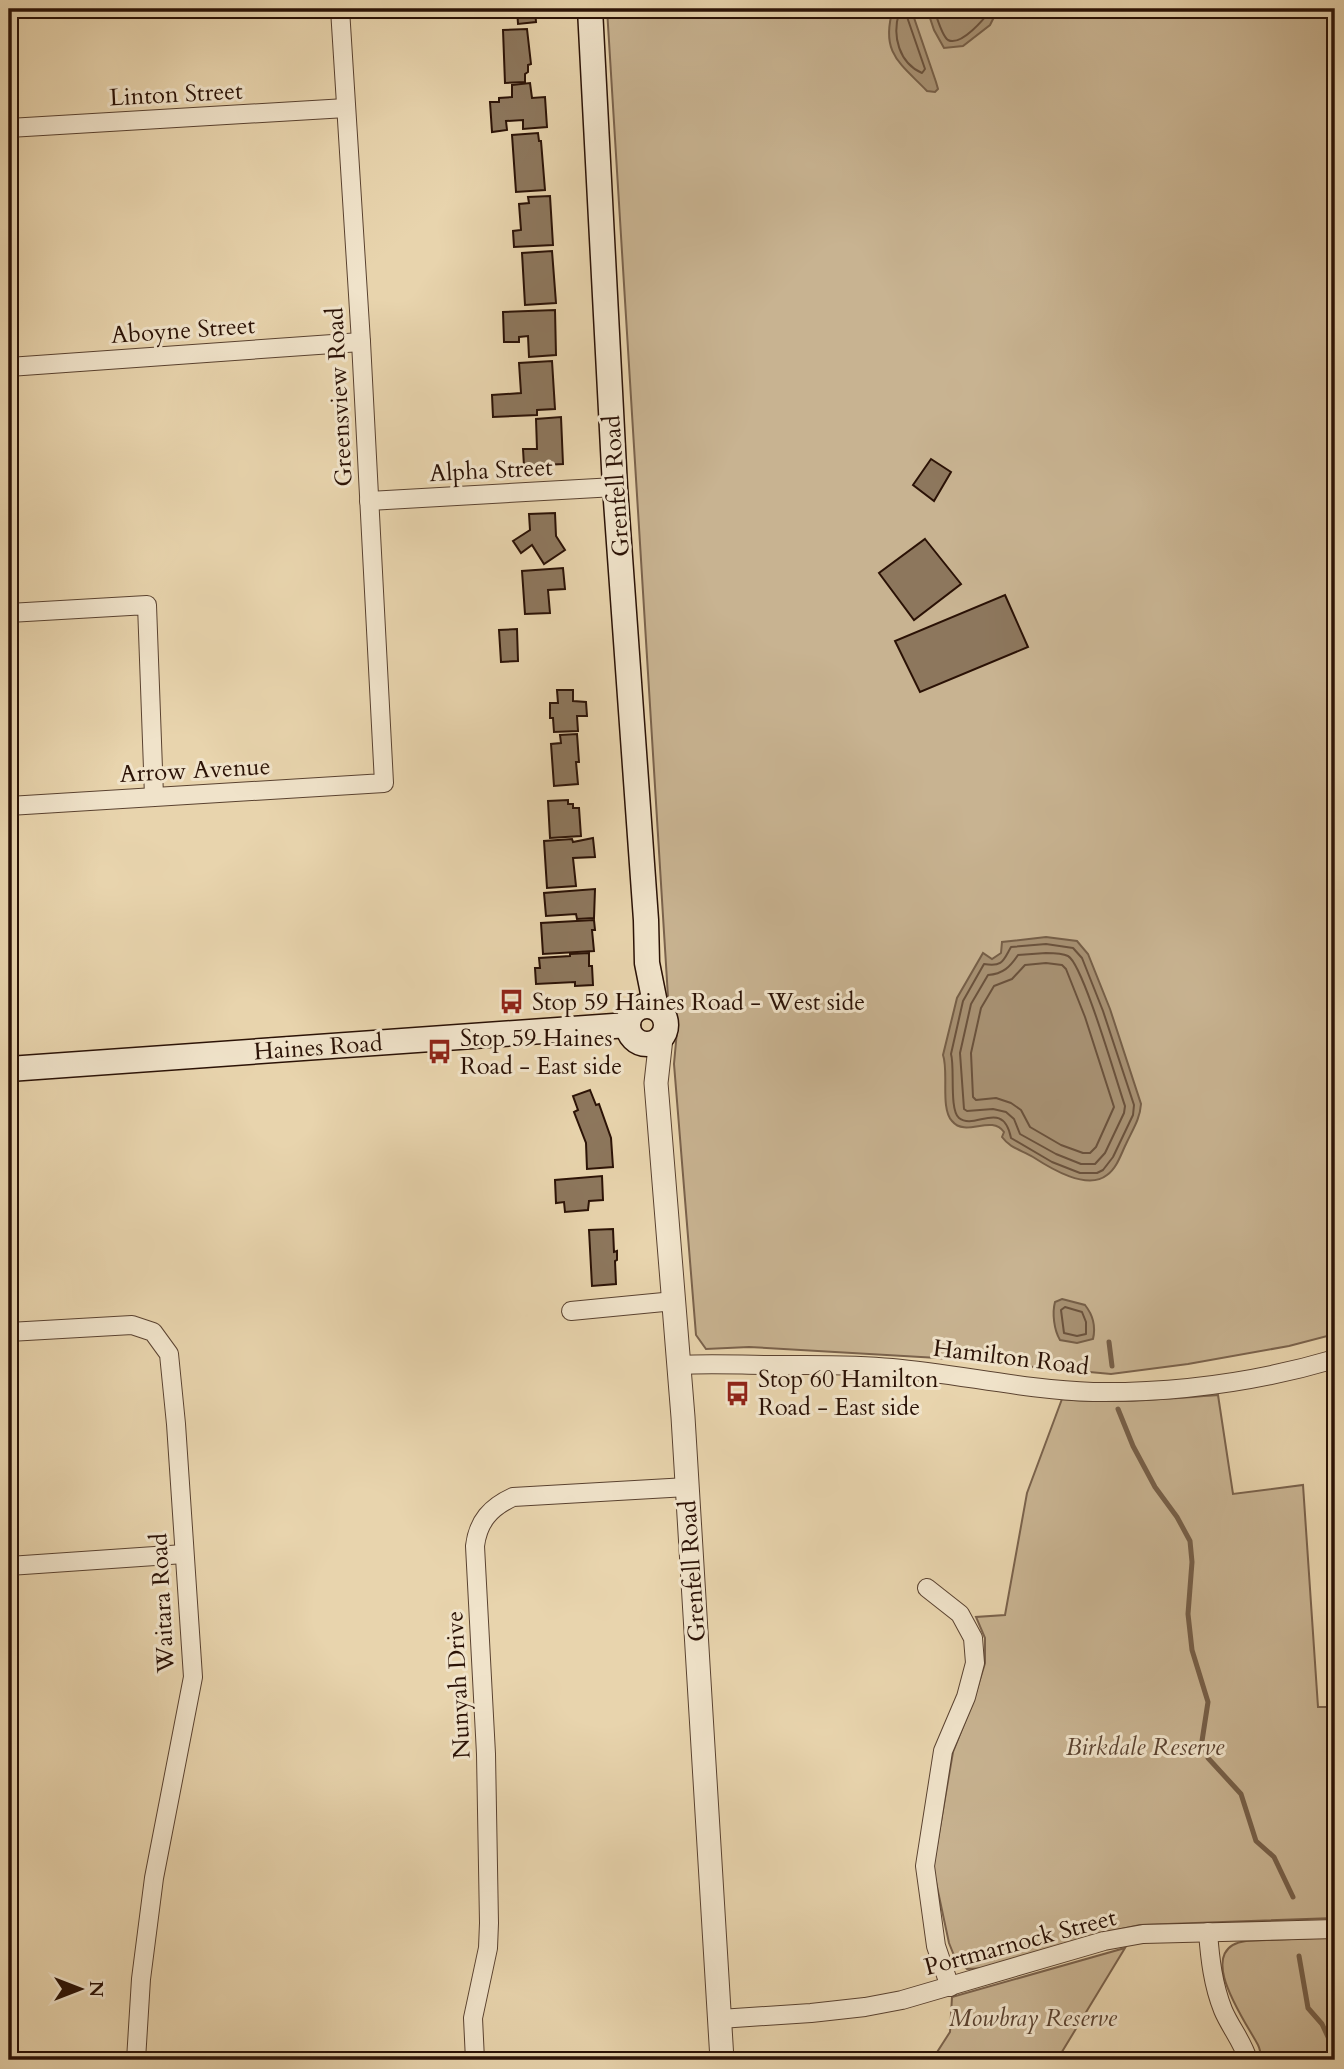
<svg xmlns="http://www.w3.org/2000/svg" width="1344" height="2069" font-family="Cardo,serif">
<rect width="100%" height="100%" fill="#e8d4ad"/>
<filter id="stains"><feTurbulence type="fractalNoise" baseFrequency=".00286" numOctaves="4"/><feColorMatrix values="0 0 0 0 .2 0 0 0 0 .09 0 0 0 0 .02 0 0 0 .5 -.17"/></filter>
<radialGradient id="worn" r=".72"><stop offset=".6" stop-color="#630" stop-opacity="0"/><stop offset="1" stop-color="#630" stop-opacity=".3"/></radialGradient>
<g fill="#c8b391" stroke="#7a624c" stroke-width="2">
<path d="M 607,9 L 1335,9 L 1335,1334 L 1289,1346 L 1188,1364 L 1111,1374 L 938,1358 L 749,1347 L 706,1349 L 696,1335 L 674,1064 L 678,1020 L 668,997 Z"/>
<path d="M 1218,1395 L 1233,1494 L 1303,1485 L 1318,1707 L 1335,1707 L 1335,1759 L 1333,1761 L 1335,1770 L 1335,1918 L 1140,1925 L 1103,1933 L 987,1968 L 967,1969 L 955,1958 L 949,1943 L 933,1868 L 953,1752 L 974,1699 L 985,1663 L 985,1638 L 976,1617 L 1005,1615 L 1027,1493 L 1062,1399 C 1114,1404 1166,1399 1218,1395 Z"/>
<path d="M 1335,1937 L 1335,2060 L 1262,2060 C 1261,2055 1260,2049 1258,2045 C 1246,2022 1192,1948 1246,1941 Z"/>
<path d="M 1125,1948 L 1057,2060 L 932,2060 L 950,2032 L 952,1997 Z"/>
</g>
<g fill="#a89274" stroke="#765f48" stroke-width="2">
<path d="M 893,9 L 911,9 L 936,82 L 938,89 L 935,92 L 927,91 C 900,63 880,53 893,9 Z"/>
<path d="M 927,9 L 998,9 L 990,25 L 963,46 L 944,48 L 934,30 Z"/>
<path d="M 1046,937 L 1077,941 L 1088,954 L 1110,1009 L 1141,1104 C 1140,1119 1133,1129 1126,1144 C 1121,1154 1117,1168 1107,1175 C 1087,1191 1050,1168 1033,1157 C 1021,1150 1010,1148 1002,1137 L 1004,1132 C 991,1114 966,1138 952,1121 C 940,1108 949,1072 943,1055 L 957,998 L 983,953 L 992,959 L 1001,953 L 1002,942 Z"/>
<path d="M 1062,1299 L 1085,1305 C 1093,1315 1096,1326 1093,1339 L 1077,1343 L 1060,1340 C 1054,1330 1052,1313 1055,1302 Z"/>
</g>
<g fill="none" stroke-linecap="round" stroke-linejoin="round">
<g stroke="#6a523d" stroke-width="2">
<path d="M 934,9 C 936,15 942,36 948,40 C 961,47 985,18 991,9"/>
<path d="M 903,12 L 906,14 L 925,69 L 922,73 C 899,63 892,36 899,13 Z"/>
<path d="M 1046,944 L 1073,948 L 1082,958 L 1103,1011 L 1134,1105 L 1133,1115 L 1113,1157 L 1103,1170 L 1097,1173 L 1080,1173 L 1052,1162 L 1011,1138 C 1003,1098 975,1131 959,1118 C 949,1110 955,1067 951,1054 L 963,1001 L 984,964 C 1003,967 1003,961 1011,947 Z"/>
<path d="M 1046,953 C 1053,953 1062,953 1068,956 C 1083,964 1117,1083 1125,1106 L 1124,1113 L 1105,1153 L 1095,1164 L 1081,1164 L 1056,1154 L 1020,1134 L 1014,1119 L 1006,1112 L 993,1109 L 967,1111 L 964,1109 L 960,1053 L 971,1004 L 988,975 C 1003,974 1010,967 1018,955 Z"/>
<path d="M 1046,963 L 1062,965 L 1066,969 L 1085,1017 L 1114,1107 L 1096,1147 L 1090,1153 L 1083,1153 L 1061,1145 L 1030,1127 L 1021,1110 L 1011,1103 L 996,1098 L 976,1100 L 973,1097 L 971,1053 L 981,1008 L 994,986 L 1012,979 L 1025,965 Z"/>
<path d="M 1065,1307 L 1082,1312 L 1086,1322 L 1086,1334 L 1077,1336 L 1064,1333 L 1061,1310 Z"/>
</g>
<g stroke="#765f48" stroke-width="5">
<path d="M 1109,1342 L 1112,1366"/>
<path d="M 1118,1409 L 1133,1446 L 1155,1487 L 1177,1517 L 1190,1541 L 1192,1562 L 1188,1614 L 1192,1650 L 1208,1702 L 1202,1741 L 1208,1758 L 1241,1794 L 1256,1841 L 1274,1857 L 1293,1897"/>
<path d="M 1299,1956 L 1308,2008 L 1322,2024 L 1329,2039 L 1333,2060"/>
</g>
</g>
<g fill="#8d775d" stroke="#2b1206" stroke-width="2">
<path d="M 517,9 L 535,9 L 536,22 L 518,24 Z"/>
<path d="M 527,29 L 531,64 L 528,65 L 528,72 L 525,74 L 525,82 L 505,83 L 503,30 Z"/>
<path d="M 530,83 L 532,98 L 545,97 L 547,127 L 523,129 L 523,120 L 506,121 L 507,130 L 492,132 L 490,102 L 499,102 L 499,98 L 512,97 L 512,85 Z"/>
<path d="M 538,133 L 539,141 L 541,141 L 545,190 L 516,192 L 512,135 Z"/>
<path d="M 550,196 L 553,245 L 514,247 L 513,231 L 521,230 L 519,204 L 529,203 L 528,197 Z"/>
<path d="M 552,251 L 556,303 L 525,305 L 522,253 Z"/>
<path d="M 555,310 L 556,355 L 529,357 L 528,336 L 519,337 L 519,342 L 504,342 L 503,312 Z"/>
<path d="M 552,361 L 555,409 L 537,410 L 537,415 L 493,417 L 492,395 L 521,393 L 519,363 Z"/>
<path d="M 561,417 L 563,464 L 524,466 L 523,449 L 537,449 L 536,419 Z"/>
<path d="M 931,459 L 951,472 L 934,501 L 913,485 Z"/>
<path d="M 555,513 L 556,536 L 565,550 L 544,564 L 532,545 L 521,553 L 513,541 L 530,530 L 529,514 Z"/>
<path d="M 925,539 L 961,584 L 914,620 L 879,573 Z"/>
<path d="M 563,568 L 565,589 L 548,590 L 550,613 L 525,614 L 522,571 Z"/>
<path d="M 1005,595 L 1028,647 L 920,692 L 895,641 Z"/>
<path d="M 517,629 L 518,661 L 501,662 L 499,630 Z"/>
<path d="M 557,690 L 573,690 L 573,701 L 586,702 L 587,716 L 577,716 L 578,731 L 554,732 L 553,718 L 550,718 L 550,703 L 558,703 Z"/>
<path d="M 577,734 L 579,762 L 576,762 L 578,784 L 554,786 L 551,744 L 561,743 L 560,735 Z"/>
<path d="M 568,800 L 568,804 L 573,804 L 573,808 L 579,808 L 581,836 L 550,838 L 548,801 Z"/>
<path d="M 593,838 L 595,857 L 573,858 L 576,886 L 547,888 L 544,841 L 572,839 L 573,842 Z"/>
<path d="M 595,889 L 594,918 L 577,919 L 576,914 L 546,916 L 544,893 Z"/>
<path d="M 594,920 L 595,930 L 592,930 L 594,951 L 543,954 L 541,923 Z"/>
<path d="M 589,953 L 589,966 L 592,966 L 593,985 L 575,986 L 575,982 L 536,984 L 535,968 L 540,968 L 539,958 L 570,956 L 570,954 Z"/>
<path d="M 590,1090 L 596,1105 L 599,1104 L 611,1138 L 613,1167 L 587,1169 L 586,1143 L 574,1112 L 578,1110 L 573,1096 Z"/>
<path d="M 602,1176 L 603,1200 L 589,1201 L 588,1210 L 565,1212 L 564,1202 L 556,1203 L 555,1180 Z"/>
<path d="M 613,1229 L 614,1252 L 617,1251 L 617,1260 L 615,1261 L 616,1284 L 592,1286 L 589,1230 Z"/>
</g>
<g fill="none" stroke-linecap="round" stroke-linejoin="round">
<defs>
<g id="minor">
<path d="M 9,128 L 346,108"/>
<path d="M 9,367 L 361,342"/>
<path d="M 369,501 L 615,487"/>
<path d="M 9,613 L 147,605 L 154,796"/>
<path d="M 9,806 L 384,783 L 361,342 L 340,9"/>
<path d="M 571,1311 L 674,1301"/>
<path d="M 9,1332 L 132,1325 L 153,1332 L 169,1354 L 176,1424 L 193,1677 L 154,1878 L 141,1979 L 136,2060"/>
<path d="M 679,1365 C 711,1363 742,1365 774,1365 C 814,1365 853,1364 892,1368 C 959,1374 1026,1390 1093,1392 C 1174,1393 1257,1382 1335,1359"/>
<path d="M 9,1566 L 184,1554"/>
<path d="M 927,1588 L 960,1614 L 973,1638 L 975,1663 L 966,1697 L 943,1751 L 925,1866 L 936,1946 L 950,1987"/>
<path d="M 1208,1932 C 1210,1959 1213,1985 1223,2010 C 1230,2027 1243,2042 1248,2060"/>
<path d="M 720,2019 L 811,2013 L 865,2007 L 902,2000 L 1104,1941 L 1143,1934 L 1335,1929"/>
<path d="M 475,2060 L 473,2018 L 488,1948 L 489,1923 L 486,1754 L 475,1546 C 478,1521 491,1507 513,1497 L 687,1487"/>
</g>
<path id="tertiary" d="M 661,1038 L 656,1083 L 683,1417 L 722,2060"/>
<g id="secondary">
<path d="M 590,9 L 615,487 L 646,920 L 647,963 L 656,1008"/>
<circle cx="647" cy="1025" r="19"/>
<path d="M 9,1069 L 628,1025"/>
</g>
</defs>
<use href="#minor" stroke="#5a4230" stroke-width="20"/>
<use href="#tertiary" stroke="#5a4230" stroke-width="25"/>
<use href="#secondary" stroke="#2b1206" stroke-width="27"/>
<use href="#minor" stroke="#f0e3ca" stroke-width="18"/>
<use href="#tertiary" stroke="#f0e3ca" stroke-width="23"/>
<use href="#secondary" stroke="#f0e3ca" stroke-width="24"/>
</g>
<defs>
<symbol id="bus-bare" viewBox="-9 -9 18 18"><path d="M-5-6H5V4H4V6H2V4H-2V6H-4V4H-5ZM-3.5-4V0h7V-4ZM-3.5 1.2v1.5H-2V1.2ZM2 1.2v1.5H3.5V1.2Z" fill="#8f2418" stroke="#f0e3ca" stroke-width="2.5" paint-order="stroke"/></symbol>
</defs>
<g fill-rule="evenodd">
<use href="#bus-bare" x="494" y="984" width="35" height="35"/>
<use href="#bus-bare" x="422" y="1034" width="35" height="35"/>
<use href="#bus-bare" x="720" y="1376" width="35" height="35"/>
</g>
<g text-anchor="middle" stroke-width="6" stroke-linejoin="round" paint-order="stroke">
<g font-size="24" fill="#2b1206" stroke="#f0e3ca">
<text transform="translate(176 94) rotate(-3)" y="8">Linton Street</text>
<text transform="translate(183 330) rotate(-4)" y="8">Aboyne Street</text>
<text transform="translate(339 397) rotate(-93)" y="8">Greensview Road</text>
<text transform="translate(491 470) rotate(-3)" y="8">Alpha Street</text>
<text transform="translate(616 486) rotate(-94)" y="8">Grenfell Road</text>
<text transform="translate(195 770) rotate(-3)" y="8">Arrow Avenue</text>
<text transform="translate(318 1047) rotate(-4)" y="8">Haines Road</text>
<text transform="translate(1011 1357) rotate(7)" y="8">Hamilton Road</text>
<text transform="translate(692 1571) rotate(-94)" y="8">Grenfell Road</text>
<text transform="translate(162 1603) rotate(-93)" y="8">Waitara Road</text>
<text transform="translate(458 1685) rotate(-93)" y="8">Nunyah Drive</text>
<text transform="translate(1020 1942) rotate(-15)" y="8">Portmarnock Street</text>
</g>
<g font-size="24" fill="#2b1206" stroke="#f0e3ca" text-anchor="start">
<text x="532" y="1010">Stop 59 Haines Road - West side</text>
<text x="460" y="1046">Stop 59 Haines<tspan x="460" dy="28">Road - East side</tspan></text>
<text x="758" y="1387">Stop 60 Hamilton<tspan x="758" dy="28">Road - East side</tspan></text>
</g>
<g font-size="24" font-style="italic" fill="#5a4230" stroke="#f0e3ca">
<text x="1145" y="1755">Birkdale Reserve</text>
<text x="1033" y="2026">Mowbray Reserve</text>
</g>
</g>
<rect width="1344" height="2069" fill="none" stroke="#e8d4ad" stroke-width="35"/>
<rect x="10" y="10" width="1323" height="2048" fill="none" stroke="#2b1206" stroke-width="3.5"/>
<rect x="18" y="18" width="1309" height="2034" fill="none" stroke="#2b1206" stroke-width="2"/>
<g transform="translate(80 1989) rotate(90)" stroke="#f0e3ca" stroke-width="5" paint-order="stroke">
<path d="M0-5L12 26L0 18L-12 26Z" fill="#2b1206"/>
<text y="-10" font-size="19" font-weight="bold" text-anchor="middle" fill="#2b1206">N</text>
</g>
<rect width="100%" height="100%" filter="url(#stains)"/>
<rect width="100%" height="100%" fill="url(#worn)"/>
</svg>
